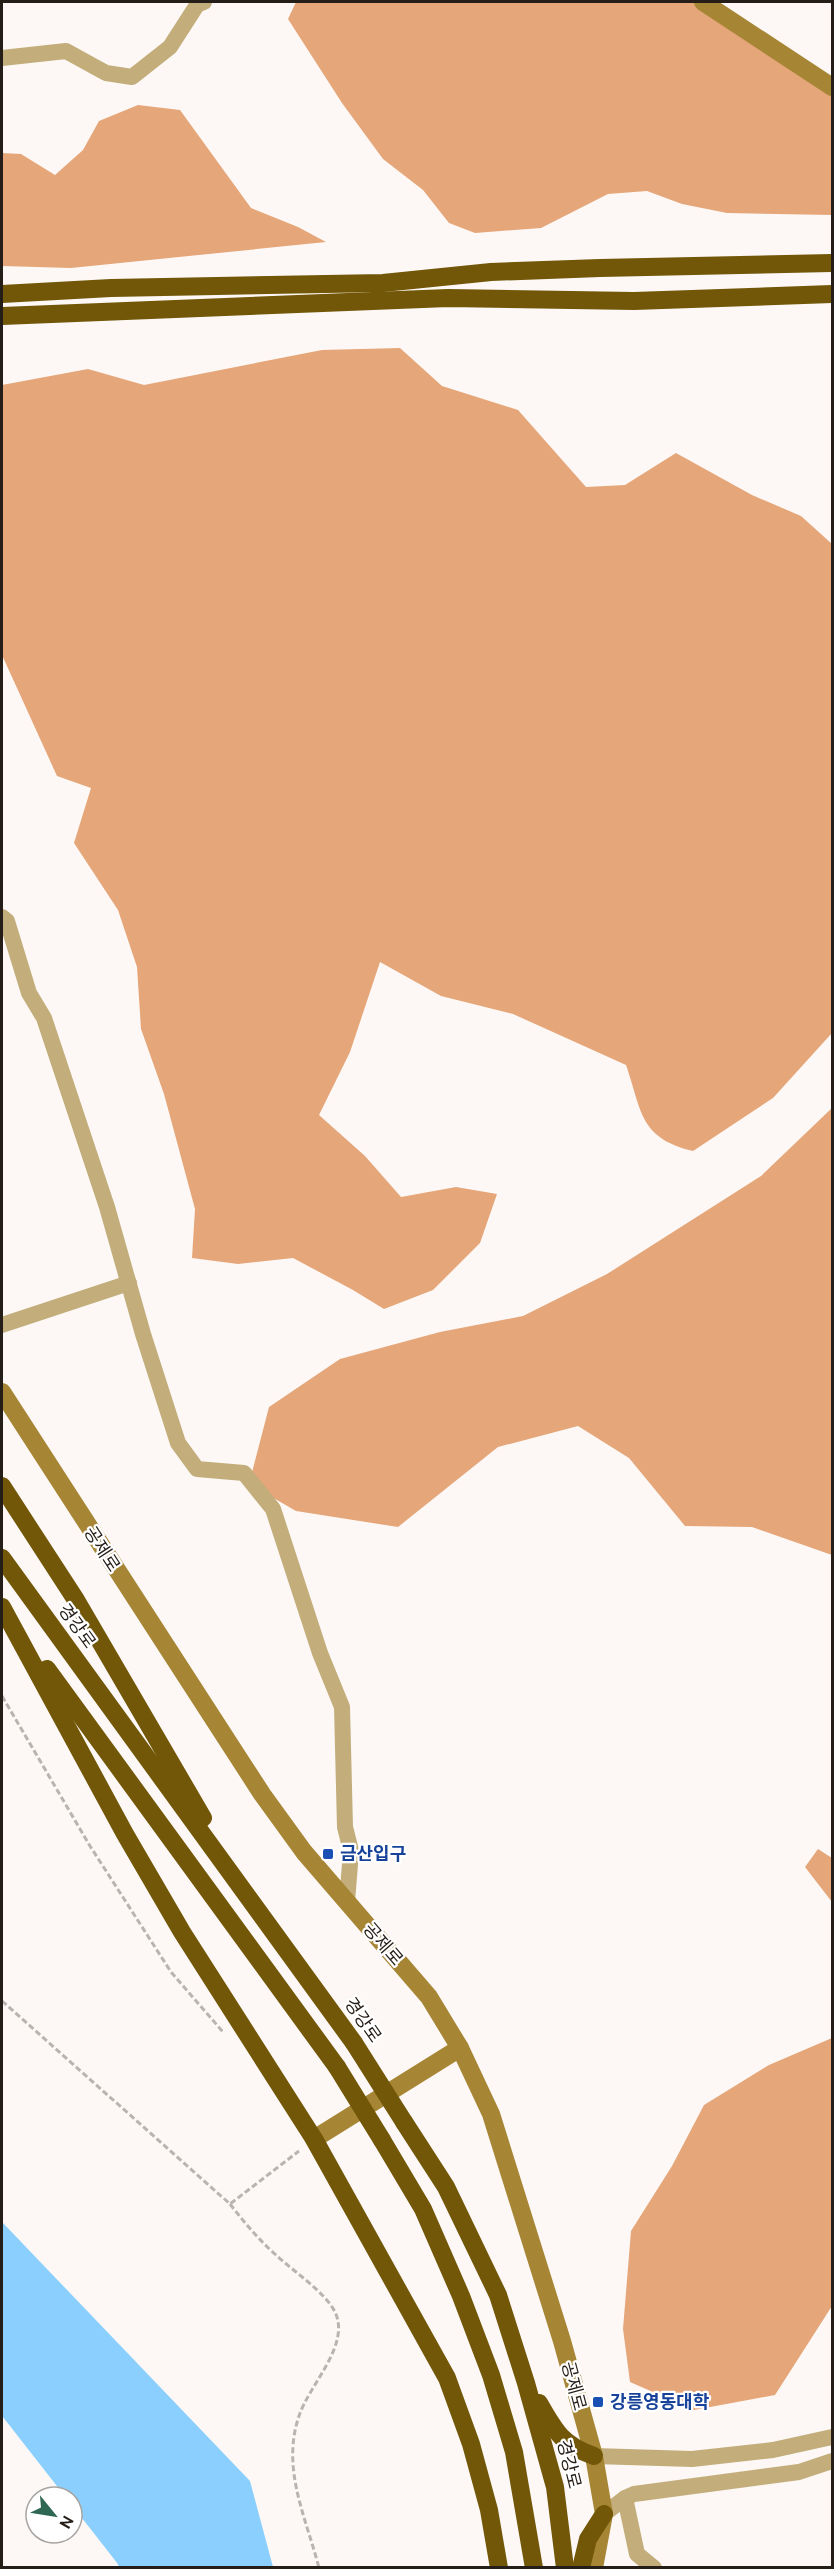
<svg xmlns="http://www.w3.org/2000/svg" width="834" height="2569" font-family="Ubuntu,'Noto Sans KR',sans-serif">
<rect width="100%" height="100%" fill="#fdf8f5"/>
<g fill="#e5a679">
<path d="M 296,2 L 711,2 L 824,75 L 832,76 L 832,215 L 727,213 L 682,204 L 647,191 L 608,194 L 541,228 L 475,233 L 449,223 L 423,190 L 383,159 L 342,103 L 288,19 Z"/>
<path d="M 138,105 L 180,110 L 251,208 L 298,227 L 326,242 L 71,268 L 2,266 L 2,153 L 21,154 L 55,175 L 83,150 L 99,121 Z"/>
<path d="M 400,348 L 442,386 L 518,410 L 586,487 L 625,485 L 676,453 L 752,495 L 801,516 L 832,544 L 832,1033 L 773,1098 L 693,1151 C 639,1138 642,1111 626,1065 L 513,1014 L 441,996 L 380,962 L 350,1052 L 319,1115 L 365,1156 L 401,1197 L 456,1187 L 497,1194 L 480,1243 L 433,1290 L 384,1309 L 353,1290 L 293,1258 L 238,1264 L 192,1258 L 195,1209 L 164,1094 L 141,1029 L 137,967 L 118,910 L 74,843 L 91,788 L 57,776 L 2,655 L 2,385 L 88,369 L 144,385 L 322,350 Z"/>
<path d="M 832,1108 L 832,1555 L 752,1527 L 685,1526 L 629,1458 L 578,1426 L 498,1447 L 398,1527 L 296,1511 L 249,1484 L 269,1407 L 340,1359 L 440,1332 L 523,1316 L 607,1274 L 761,1176 Z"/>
<path d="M 818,1849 L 832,1858 L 832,1902 L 805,1867 Z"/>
<path d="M 832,2038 L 832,2306 L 775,2395 L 694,2410 L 630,2382 L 623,2329 L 631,2231 L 672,2166 L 704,2105 L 769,2065 Z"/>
</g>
<path fill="#8acffd" d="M 2,2222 L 250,2481 L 273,2567 L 119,2567 L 91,2495 L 77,2485 L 2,2410 Z"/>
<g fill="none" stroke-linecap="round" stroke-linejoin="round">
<path stroke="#8acffd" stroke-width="33" d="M 2,2389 L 142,2568"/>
<g stroke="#bab4b0" stroke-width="3" stroke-dasharray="6 3" stroke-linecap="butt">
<path d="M 2,1696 L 90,1846 L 171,1972 L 223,2032"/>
<path d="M 2,2001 L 230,2204 L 299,2151"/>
<path d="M 230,2204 C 244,2222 258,2239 276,2255 C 293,2271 325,2292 335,2312 C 351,2345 309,2385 299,2416 C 281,2469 306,2517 319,2568"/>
</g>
<g stroke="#c2ad7b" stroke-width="16">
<path d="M 2,58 L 66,51 L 106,73 L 132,77 L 170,47 L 197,5 L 204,2"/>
<path d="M 2,917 L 7,921 L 29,993 L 44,1018 L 107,1207 L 143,1334 L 178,1443 L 197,1469 L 244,1473 L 273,1509 L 320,1653 L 342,1707 L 345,1827 L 351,1851 L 347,1902"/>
<path d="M 2,1325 L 129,1283"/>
<path d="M 594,2456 L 692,2459 L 773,2450 L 832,2437"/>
<path d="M 625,2498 L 637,2554 L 654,2568"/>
<path d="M 604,2514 L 625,2498 L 634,2494 L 799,2472 L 832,2461"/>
</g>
<g stroke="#a68635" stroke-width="18">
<path d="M 703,2 L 832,87"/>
<path d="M 2,1392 L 262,1794 L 304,1852 L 429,1997 L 460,2048 L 491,2114 L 562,2341 L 594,2456 L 604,2514 L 594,2568"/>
<path d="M 314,2139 L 460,2048"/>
</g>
<g stroke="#715707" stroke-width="18">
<path d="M 2,294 L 111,288 L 383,283 L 491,272 L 600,268 L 832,263"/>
<path d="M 2,316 L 448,298 L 634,301 L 832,294"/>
<path d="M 2,1486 L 76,1600 L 203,1818"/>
<path d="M 2,1558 L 354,2043"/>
<path d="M 2,1607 L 125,1834 L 182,1932 L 314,2139 L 447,2378 L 471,2444 L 489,2510 L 499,2568"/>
<path d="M 47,1669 L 337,2067"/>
<path d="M 404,2122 L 446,2187 L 498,2295 L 526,2383 L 555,2487 L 565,2568"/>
<path d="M 382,2140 L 423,2209 L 461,2296 L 491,2375 L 514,2452 L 534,2568"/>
<path d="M 539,2403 C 555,2431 562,2445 594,2456"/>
<path d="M 581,2568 L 588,2539 L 604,2514"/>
</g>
<g stroke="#715707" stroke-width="18">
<path d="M 354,2043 L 404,2122"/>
<path d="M 337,2067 L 382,2140"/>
</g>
</g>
<g fill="#1a4fb4" stroke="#fff" stroke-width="2">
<rect x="322" y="1848" width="12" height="12" rx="3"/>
<rect x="592" y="2396" width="12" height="12" rx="3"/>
</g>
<g text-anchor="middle" stroke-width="4.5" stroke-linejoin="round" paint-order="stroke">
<g font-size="18" fill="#251d17" stroke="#fff">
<text transform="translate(102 1549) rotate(57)" y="6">공제로</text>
<text transform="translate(77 1626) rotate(54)" y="6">경강로</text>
<text transform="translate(383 1944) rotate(49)" y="6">공제로</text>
<text transform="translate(363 2020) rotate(55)" y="6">경강로</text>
<text transform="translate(574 2386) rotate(75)" y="6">공제로</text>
<text transform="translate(569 2464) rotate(76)" y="6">경강로</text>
</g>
<g font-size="18" font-weight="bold" fill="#164399" stroke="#fff" text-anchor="start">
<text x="340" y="1860">금산입구</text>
<text x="610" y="2408">강릉영동대학</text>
</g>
</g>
<rect width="834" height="2569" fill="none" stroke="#251d17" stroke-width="6"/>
<g transform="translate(54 2515) rotate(120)"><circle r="28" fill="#ffffff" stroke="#a8a5a2" stroke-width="1.5"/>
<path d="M0-4.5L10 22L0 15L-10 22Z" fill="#2e6852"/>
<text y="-9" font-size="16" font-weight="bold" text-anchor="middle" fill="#251d17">N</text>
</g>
</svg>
